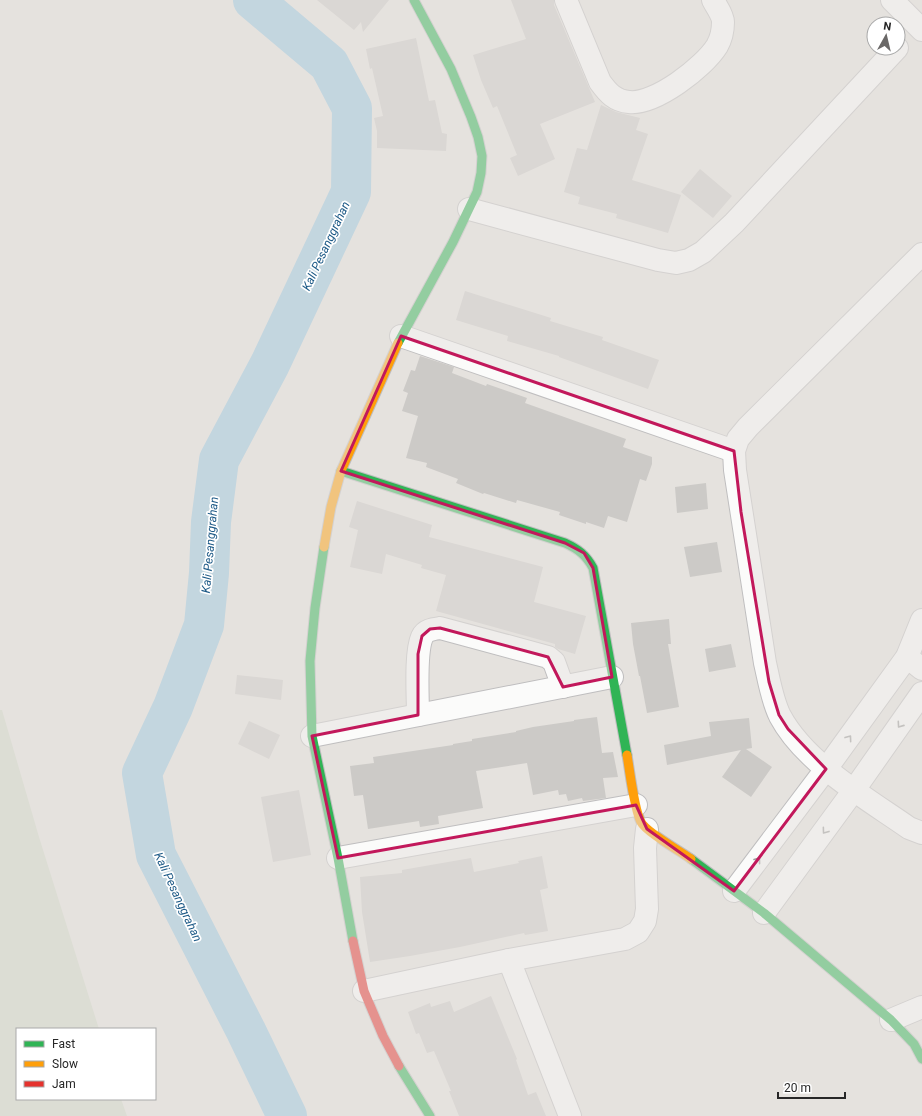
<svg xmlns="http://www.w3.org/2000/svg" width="922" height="1116" font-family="Roboto,sans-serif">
<rect width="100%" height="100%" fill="#e5e2de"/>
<path fill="#d0d8c7" d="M 0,710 L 2,710 L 39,837 L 99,1029 L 17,1029 L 17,1099 L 121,1099 L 127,1116 L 0,1116 Z"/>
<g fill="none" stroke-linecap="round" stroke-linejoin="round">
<path stroke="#99c7df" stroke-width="40" d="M 253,0 L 329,64 L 352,108 L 351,192 L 270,364 L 219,460 L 211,522 L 209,573 L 204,625 L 173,707 L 142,773 L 156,855 L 246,1031 L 287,1116"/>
</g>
<g fill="#cccac7">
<path d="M 317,0 L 389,0 L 363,32 L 361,22 L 354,30 Z"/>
<path d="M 511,0 L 554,0 L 554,5 L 595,102 L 540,124 L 555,159 L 518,176 L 510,158 L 517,155 L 497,106 L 493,108 L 481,80 L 473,55 L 526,39 Z"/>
<path d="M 416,38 L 429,101 L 435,100 L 442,133 L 447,134 L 446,151 L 377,148 L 377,131 L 374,118 L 383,116 L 372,68 L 370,69 L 366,49 Z"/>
<path d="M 601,105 L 616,112 L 640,118 L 636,130 L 648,134 L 632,180 L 681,195 L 668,233 L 616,218 L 617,214 L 578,204 L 580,197 L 564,192 L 577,148 L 587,150 Z"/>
<path d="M 700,169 L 732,196 L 713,218 L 681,192 Z"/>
<path d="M 465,291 L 551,318 L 550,321 L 603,337 L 602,340 L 659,360 L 648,389 L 559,357 L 559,356 L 507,341 L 508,336 L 456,320 Z"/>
<path d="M 420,356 L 454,367 L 452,373 L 486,386 L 487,384 L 527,398 L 525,403 L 626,439 L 623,447 L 652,457 L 652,464 L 646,481 L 640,479 L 627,522 L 608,516 L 604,528 L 586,522 L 586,524 L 559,515 L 560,512 L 517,500 L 516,503 L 484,493 L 483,494 L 456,483 L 458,479 L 426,467 L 427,463 L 406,458 L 418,416 L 402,411 L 408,393 L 403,391 L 411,370 L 415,371 Z"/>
<path d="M 706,483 L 708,509 L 677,513 L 675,487 Z"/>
<path d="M 357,501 L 432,525 L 429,537 L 543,567 L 534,602 L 586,616 L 575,654 L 558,649 L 555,647 L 555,644 L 436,611 L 446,575 L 421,568 L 422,565 L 386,554 L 382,574 L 350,567 L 358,530 L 349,527 Z"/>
<path d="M 717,542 L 722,572 L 690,577 L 684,547 Z"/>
<path d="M 669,619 L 671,644 L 668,644 L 679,707 L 647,713 L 640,676 L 639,676 L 633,644 L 631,623 Z"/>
<path d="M 731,644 L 736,667 L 709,672 L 705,649 Z"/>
<path d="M 237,675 L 283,680 L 281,700 L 235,694 Z"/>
<path d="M 597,717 L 602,753 L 613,752 L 618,777 L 603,778 L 606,798 L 583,801 L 582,798 L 568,801 L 566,794 L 559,795 L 558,790 L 533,795 L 527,763 L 476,771 L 483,808 L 438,816 L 439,824 L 420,827 L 419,821 L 368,829 L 363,795 L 354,796 L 350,766 L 374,763 L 373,757 L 453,745 L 453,744 L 472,741 L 472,739 L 516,732 L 516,731 L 533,727 L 574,721 L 574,720 Z"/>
<path d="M 749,718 L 752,748 L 746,749 L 772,767 L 751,797 L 722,777 L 741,750 L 667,765 L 664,745 L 711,736 L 709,722 Z"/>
<path d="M 249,721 L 280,735 L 269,759 L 238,744 Z"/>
<path d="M 299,790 L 311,855 L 273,862 L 261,797 Z"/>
<path d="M 542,856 L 548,888 L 540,890 L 548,931 L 525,935 L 524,933 L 460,947 L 410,956 L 370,962 L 362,912 L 360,877 L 402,873 L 402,870 L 471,858 L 474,872 L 519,863 L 518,861 Z"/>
<path d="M 491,996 L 517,1059 L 516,1060 L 528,1095 L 536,1092 L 546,1116 L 459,1116 L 449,1091 L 451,1091 L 434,1051 L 427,1053 L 419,1033 L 416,1034 L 408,1012 L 430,1003 L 431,1007 L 450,1001 L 454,1012 Z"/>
</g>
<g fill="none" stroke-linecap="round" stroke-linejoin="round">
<defs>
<g id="street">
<path d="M 566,0 L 600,82 C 608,93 615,101 629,102 C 655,105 704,67 717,46 C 721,39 723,30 723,22 C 723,15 716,6 713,0"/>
<path d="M 892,0 L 922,30"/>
<path d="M 469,209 L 658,260 L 676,263 L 689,260 L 703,252 L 734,223 L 897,48"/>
<path d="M 922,254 L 748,427 L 738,439 L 734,451 L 735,470 L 765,663 C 769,680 772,700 780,716 C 805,763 866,798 909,828 L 922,833"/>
<path d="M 401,336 L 734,451"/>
<path d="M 907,657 L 922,669"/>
<path d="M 418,715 C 418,697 415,653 422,637 C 425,630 433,629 440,628 L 548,657 L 554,662 L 563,687"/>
<path d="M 312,736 L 612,677"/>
<path d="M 338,858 L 636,805"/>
<path d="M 734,891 L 826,769 L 907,657 L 922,620"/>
<path d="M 764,913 L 854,790 L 922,693"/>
<path d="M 509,960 L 570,1116"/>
<path d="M 364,991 L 509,960 L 625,939 L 638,932 L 645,921 L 647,909 L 645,848 L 647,829"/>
<path d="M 891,1020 L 922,1007"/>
</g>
<g id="fast">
<path d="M 398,343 L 453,242 L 477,192 L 481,173 L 482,156 L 478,137 L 471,117 L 451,69 L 414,0"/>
<path d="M 341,471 L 565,543 C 578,549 586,555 593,568 L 627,755"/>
<path d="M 324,547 L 315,608 L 310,661 L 312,736 L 338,858 L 353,941"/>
<path d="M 691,859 L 764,913 L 891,1020 L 914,1044 L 922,1059"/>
<path d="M 399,1066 L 430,1116"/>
</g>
<g id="slow">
<path d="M 324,547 L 331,507 L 341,471 L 398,343"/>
<path d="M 627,755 C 630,772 634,809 641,822 C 646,832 680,851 691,859"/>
</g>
<path id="jam" d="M 353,941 L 364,991 L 383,1036 L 399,1066"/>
</defs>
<use href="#street" stroke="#bfbebf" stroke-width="24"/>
<use href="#fast" stroke="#bfbebf" stroke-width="11"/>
<use href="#slow" stroke="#bfbebf" stroke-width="11"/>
<use href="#jam" stroke="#bfbebf" stroke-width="11"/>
<use href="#street" stroke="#fbfbfa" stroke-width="22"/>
<use href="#fast" stroke="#30b455" stroke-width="9"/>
<use href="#slow" stroke="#ff9f0a" stroke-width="9"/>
<use href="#jam" stroke="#e5322d" stroke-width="9"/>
</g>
<defs><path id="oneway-chevron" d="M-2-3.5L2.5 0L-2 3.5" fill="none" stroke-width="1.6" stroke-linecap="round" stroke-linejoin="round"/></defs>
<g stroke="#9c9c9b">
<use href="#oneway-chevron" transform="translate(900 725) rotate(125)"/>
<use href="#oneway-chevron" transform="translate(849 738) rotate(-54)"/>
<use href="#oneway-chevron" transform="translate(825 831) rotate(126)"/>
<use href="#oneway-chevron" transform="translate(758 860) rotate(-53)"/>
</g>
<path d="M0 0H922V1116H0ZM 401,336 L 734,451 L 741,512 L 769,682 L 779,715 L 788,729 L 826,769 L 734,891 L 647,829 L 636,805 L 338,858 L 312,736 L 418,715 L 418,654 L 422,636 L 430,629 L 440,628 L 548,657 L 563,687 L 612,677 L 593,568 L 584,553 L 565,543 L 341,471 Z" fill="#e5e2de" fill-opacity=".55" fill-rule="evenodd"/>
<path fill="none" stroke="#c2185b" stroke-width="3" stroke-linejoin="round" d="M 401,336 L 734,451 L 741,512 L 769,682 L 779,715 L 788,729 L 826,769 L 734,891 L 647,829 L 636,805 L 338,858 L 312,736 L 418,715 L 418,654 L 422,636 L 430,629 L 440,628 L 548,657 L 563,687 L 612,677 L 593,568 L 584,553 L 565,543 L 341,471 Z"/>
<g text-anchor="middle" stroke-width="3.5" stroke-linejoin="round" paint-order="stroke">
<g font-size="12" font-style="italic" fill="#1c5986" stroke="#fff">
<text transform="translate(326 246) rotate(-65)" y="4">Kali Pesanggrahan</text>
<text transform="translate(210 545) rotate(-85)" y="4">Kali Pesanggrahan</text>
<text transform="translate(178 897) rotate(65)" y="4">Kali Pesanggrahan</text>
</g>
</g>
<rect x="16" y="1028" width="140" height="72" fill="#ffffff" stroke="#a9a9a9"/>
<rect x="24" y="1041" width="20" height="6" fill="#30b455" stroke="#a9a9a9"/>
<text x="52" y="1048" font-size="12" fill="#272727">Fast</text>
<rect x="24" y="1061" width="20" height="6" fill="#ff9f0a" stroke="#a9a9a9"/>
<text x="52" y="1068" font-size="12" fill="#272727">Slow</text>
<rect x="24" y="1081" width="20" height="6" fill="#e5322d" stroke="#a9a9a9"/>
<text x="52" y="1088" font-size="12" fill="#272727">Jam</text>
<g transform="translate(886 36) rotate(8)"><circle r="19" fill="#ffffff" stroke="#a9a9a9"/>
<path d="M0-3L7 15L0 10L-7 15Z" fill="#6a6867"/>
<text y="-6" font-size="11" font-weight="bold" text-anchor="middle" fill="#272727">N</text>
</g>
<path d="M778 1092v6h67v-6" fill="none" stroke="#272727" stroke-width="2"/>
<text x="784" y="1092" font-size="12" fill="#272727" stroke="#ffffff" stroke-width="3" paint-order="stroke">20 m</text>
</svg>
